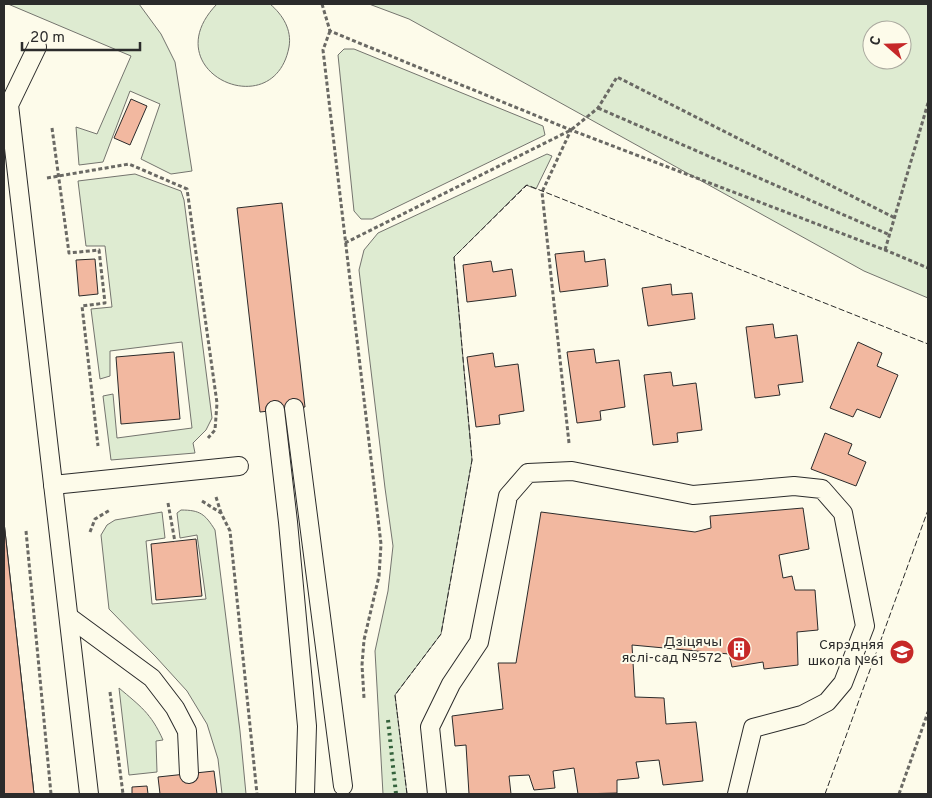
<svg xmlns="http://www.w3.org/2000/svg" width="932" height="798" font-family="Overpass,sans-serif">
<rect width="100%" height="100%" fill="#fdfbea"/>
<g fill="#deebd1" stroke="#74746e" fill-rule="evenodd">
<path d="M 8,4 L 139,4 L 161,34 L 175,62 L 192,171 L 171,174 L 141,159 L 160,104 L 130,91 L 103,162 L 79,165 L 76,127 L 97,134 L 131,56 Z"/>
<path d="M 217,4 L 270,4 C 283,15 292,30 289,47 C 274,127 152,71 217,4 Z"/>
<path d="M 369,4 L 928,4 L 928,298 L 864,271 L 409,19 ZM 872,30 L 902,30 L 902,60 L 872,60 Z"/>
<path d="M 344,49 L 354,49 L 543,126 L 545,135 L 372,219 L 361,219 L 354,211 L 338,55 Z"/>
<path d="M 547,154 L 552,156 L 536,189 L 526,185 L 454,257 L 472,460 L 441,634 L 395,695 L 407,794 L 383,794 L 375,651 L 388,591 L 393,546 L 385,488 L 359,270 L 364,250 L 378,233 Z"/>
<path d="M 135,174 L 181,191 L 184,200 L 212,418 L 206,430 L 193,443 L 195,453 L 111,460 L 103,396 L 113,394 L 117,438 L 192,428 L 182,342 L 110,351 L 110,376 L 100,379 L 91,309 L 112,307 L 105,246 L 86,246 L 78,181 Z"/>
<path d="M 181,510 C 200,510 205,514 215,530 L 240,731 L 246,794 L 222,794 L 218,759 L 207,724 L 187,691 L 156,657 L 109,609 L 101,535 L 107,525 L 115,520 L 162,512 L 165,538 L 146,541 L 152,604 L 206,599 L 197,535 L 180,538 L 177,513 Z"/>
<path d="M 119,688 C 140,706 151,713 163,740 L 156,741 L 157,772 L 129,775 Z"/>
</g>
<g fill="#f2b8a0" stroke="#2b2b2b">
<path d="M 131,99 L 147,106 L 130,145 L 114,138 Z"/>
<path d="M 282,203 L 305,407 L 260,412 L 237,208 Z"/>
<path d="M 584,251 L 585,262 L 605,259 L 608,286 L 560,292 L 555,254 Z"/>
<path d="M 95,259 L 98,294 L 79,296 L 76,260 Z"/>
<path d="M 491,261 L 493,272 L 512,269 L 516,296 L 467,302 L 463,265 Z"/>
<path d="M 671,284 L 672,295 L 692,293 L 695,319 L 648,326 L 642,288 Z"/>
<path d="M 773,324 L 775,338 L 797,335 L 803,382 L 778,385 L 780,395 L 755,398 L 746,327 Z"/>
<path d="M 858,342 L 882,353 L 877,366 L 898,375 L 880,418 L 857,409 L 853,417 L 830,408 Z"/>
<path d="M 594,349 L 596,363 L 619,360 L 625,407 L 600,411 L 601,420 L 577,423 L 567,352 Z"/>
<path d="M 174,352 L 180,419 L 121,424 L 116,357 Z"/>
<path d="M 493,353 L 495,367 L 518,364 L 524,411 L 499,415 L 500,424 L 476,427 L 467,357 Z"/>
<path d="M 671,372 L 673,386 L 696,383 L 702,430 L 677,433 L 678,442 L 653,445 L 644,375 Z"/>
<path d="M 825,433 L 852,444 L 848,454 L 866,462 L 856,486 L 811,469 Z"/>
<path d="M 803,508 L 809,549 L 779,555 L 783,578 L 792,576 L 795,590 L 815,590 L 818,630 L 797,632 L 798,665 L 764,669 L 763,662 L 732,667 L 729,654 L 632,645 L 635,697 L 664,698 L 666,724 L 696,722 L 703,781 L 663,785 L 659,760 L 636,762 L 639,778 L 617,780 L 617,793 L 578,794 L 574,768 L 553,771 L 555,788 L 534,790 L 529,775 L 509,776 L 511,794 L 469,794 L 466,745 L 455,746 L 452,716 L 503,709 L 498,663 L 516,663 L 541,512 L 695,532 L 711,528 L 710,516 Z"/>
<path d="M 4,522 L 34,794 L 4,794 Z"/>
<path d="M 4,522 L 34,794 L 4,794 Z"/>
<path d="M 196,539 L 202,596 L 156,600 L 151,544 Z"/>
<path d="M 214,771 L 217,794 L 160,794 L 158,777 Z"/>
<path d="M 147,786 L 148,794 L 132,794 L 132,787 Z"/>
</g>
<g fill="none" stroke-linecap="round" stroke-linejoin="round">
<defs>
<g id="lane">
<path d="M 37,47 L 9,105 L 89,794"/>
<path d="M 294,408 L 343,786"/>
<path d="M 275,410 L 288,522 L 307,726 L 305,794"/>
<path d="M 53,485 L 239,466"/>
<path d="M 69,617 L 152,678 L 175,708 L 187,731 L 189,774"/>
<path d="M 437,794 L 430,727 L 451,684 L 479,642 L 508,496 L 528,473 L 572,471 L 693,495 L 794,486 L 822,489 L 843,513 L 865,626 L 843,683 L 827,702 L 802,715 L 753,728 L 737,794"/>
</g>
</defs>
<use href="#lane" stroke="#2b2b2b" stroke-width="20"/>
<g stroke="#6a6964" stroke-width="3" stroke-dasharray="4 2.5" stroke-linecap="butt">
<path d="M 322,4 L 330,31 L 571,130 L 885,250 L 928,268"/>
<path d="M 330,31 L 323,50 L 381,544 L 379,576 L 364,640 L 362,665 L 364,698"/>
<path d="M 598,108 L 890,235"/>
<path d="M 52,128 L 69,253 L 99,250 L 105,303 L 82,306 L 98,446"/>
<path d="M 47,178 L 129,164 L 187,189 L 217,403 L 215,430 L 208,438"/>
<path d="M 345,243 L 571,130 L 598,108 L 617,77 L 895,218"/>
<path d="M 885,250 L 928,103"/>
<path d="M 569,443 L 542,192 L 571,130"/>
<path d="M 216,497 L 221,513"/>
<path d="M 202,501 L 221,513 L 230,531 L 257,794"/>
<path d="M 168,503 L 175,542"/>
<path d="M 26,531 L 51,794"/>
<path d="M 90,532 L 95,519 L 110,510"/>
<path d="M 110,692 L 123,794"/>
<path d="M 899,794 L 928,712"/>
</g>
<use href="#lane" stroke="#fdfbea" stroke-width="18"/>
<path stroke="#34623c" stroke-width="4" stroke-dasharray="2.5 4" stroke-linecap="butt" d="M 388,720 L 396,794"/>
<g stroke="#2b2b2b" stroke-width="1" stroke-dasharray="6 2.5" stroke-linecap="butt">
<path d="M 407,794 L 395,695 L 441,634 L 472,460 L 454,257 L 527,185 L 928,344"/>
<path d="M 825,794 L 928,510"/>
</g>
</g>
<defs>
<symbol id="building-disc" viewBox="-11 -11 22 22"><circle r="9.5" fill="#c62828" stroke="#fdfbea"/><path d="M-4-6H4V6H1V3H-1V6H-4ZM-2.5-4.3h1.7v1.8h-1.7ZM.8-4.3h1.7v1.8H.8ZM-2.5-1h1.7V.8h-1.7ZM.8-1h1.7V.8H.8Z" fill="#fff"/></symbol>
<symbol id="school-disc" viewBox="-11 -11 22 22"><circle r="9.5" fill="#c62828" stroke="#fdfbea"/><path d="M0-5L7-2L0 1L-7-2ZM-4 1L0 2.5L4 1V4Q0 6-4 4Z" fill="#fff"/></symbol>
</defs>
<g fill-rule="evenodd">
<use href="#building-disc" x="725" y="635" width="28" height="28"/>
<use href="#school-disc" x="888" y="638" width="28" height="28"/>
</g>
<g text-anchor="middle" stroke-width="4" stroke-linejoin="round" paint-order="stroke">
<g font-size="14" fill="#2b2b2b" stroke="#fdfbea" text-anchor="end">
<text x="722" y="646">Дзіцячы<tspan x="722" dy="16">яслі-сад №572</tspan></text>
<text x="884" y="649">Сярэдняя<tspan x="884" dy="16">школа №61</tspan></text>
</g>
</g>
<rect width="932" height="798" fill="none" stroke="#2b2b2b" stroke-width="10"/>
<g transform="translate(887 45) rotate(290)"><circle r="24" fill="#fdfbea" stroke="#a9a89e"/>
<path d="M0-4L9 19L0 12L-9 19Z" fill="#c62828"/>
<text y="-8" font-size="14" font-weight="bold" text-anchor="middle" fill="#2b2b2b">С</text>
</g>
<path d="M22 42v8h118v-8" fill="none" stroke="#2b2b2b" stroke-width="2.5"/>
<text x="30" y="42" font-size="15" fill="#2b2b2b" stroke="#fdfbea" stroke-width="4" paint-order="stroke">20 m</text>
</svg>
